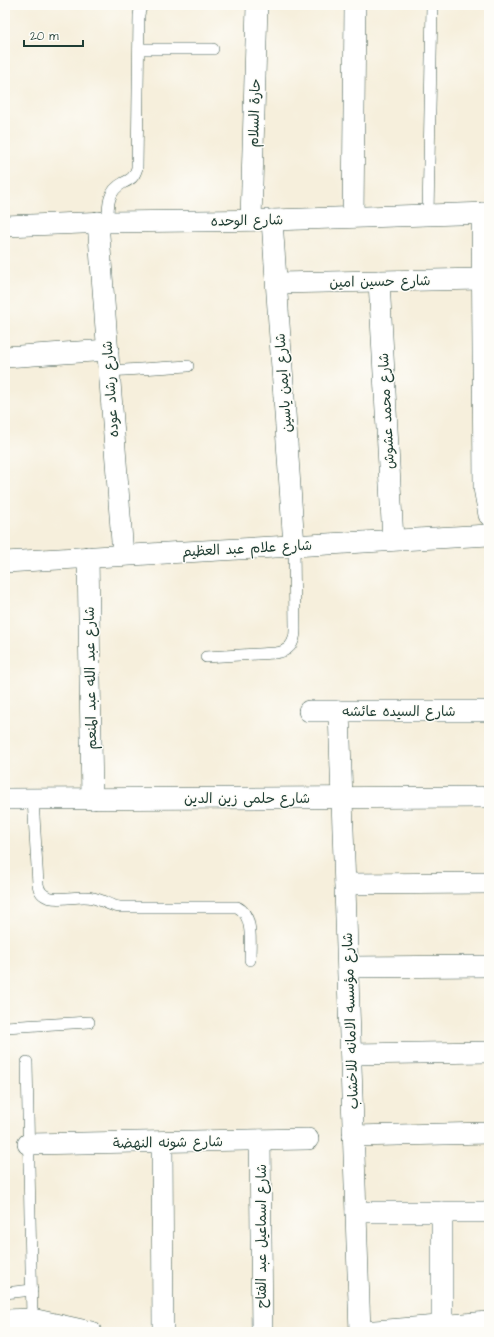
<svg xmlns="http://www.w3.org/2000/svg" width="494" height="1337" font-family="'Architects Daughter','Playpen Sans Arabic',sans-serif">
<rect width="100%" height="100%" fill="#fdfcf7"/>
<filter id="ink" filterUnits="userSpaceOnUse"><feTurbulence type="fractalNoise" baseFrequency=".025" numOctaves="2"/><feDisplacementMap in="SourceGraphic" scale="8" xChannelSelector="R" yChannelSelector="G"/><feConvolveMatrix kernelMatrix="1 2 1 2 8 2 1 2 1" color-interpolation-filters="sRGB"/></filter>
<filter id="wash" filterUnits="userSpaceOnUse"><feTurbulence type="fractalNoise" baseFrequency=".012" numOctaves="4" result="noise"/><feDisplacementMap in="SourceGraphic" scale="16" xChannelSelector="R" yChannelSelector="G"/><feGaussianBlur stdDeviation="0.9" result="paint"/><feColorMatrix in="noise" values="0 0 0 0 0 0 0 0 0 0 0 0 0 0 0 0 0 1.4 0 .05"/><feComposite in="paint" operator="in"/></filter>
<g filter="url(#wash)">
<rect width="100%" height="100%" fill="#f6efdc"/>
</g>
<g filter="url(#ink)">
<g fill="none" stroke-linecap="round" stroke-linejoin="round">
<defs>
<g id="service">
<path d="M 139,49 L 213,49"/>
<path d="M 428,215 L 432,5"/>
<path d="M 108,222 C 108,207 107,191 123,183 C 131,179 134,178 137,168 L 139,15 L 140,10 L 143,5"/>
<path d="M 109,371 L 188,366"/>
<path d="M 206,657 L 275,653 C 288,652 295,644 295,630 L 294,546"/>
<path d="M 33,799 L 38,884 C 41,909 76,893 93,898 C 103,900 110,906 120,907 L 237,907 C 254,915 250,943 250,960"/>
<path d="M 5,1027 L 89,1022"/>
<path d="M 27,1062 L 32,1319"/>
<path d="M 5,1293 L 32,1290"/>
</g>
<g id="minor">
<path d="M 482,213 L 484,488 L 489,515"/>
<path d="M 353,217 L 355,5"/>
<path d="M 251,220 L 257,5"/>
<path d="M 272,220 L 294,546"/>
<path d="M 98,222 L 123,555"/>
<path d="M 5,226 L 108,222 L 272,220 L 489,213"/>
<path d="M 379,281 L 393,540"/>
<path d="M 277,283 L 482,279"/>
<path d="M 5,357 L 108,350"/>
<path d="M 88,557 L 92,799"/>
<path d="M 5,562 L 489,535"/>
<path d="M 309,711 L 489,711"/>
<path d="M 339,711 L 360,1332"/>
<path d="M 5,799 L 489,797"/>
<path d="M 345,884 L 489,883"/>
<path d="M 348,967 L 489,966"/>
<path d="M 351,1054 L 489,1052"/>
<path d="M 353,1136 L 489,1133"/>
<path d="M 260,1140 L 262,1332"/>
<path d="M 162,1142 L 163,1332"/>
<path d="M 28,1144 L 308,1139"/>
<path d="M 356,1212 L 489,1212"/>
<path d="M 442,1212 L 442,1326"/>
<path d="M 5,1320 L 32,1319 L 91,1332"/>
<path d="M 362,1332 L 489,1322"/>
</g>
</defs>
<use href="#service" stroke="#3f584d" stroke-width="12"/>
<use href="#minor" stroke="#3f584d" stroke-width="22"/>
<use href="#service" stroke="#fff" stroke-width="11"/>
<use href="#minor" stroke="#fff" stroke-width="21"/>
</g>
</g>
<g text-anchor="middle" stroke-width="3" stroke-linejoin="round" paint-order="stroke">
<g font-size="14" fill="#1f3d34" stroke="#fdfcf7">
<text transform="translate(254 113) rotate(-88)" y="5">حارة السلام</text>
<text transform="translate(247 220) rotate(-1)" y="5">شارع الوحده</text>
<text transform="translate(380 281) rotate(-1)" y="5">شارع حسين امين</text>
<text transform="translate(283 383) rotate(-94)" y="5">شارع ايمن ياسين</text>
<text transform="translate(110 389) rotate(-94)" y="5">شارع رشاد عوده</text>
<text transform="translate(386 411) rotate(-93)" y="5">شارع محمد عشوش</text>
<text transform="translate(247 548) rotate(-3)" y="5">شارع علام عبد العظيم</text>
<text transform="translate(90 678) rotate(-91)" y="5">شارع عبد الله عبد المنعم</text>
<text x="399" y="716">شارع السيده عائشه</text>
<text x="247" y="803">شارع حلمى زين الدين</text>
<text transform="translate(350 1021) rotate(-92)" y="5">شارع مؤسسه الامانه للاخشاب</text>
<text transform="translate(168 1142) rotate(-1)" y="5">شارع شونه النهضة</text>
<text transform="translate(261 1236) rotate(-90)" y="5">شارع اسماعيل عبد الفتاح</text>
</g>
</g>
<rect width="494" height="1337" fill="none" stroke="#fdfcf7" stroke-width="20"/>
<path d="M24 40v6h59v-6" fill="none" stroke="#1f3d34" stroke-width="2"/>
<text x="30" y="40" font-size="12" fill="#1f3d34" stroke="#fdfcf7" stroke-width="3" paint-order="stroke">20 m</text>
</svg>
